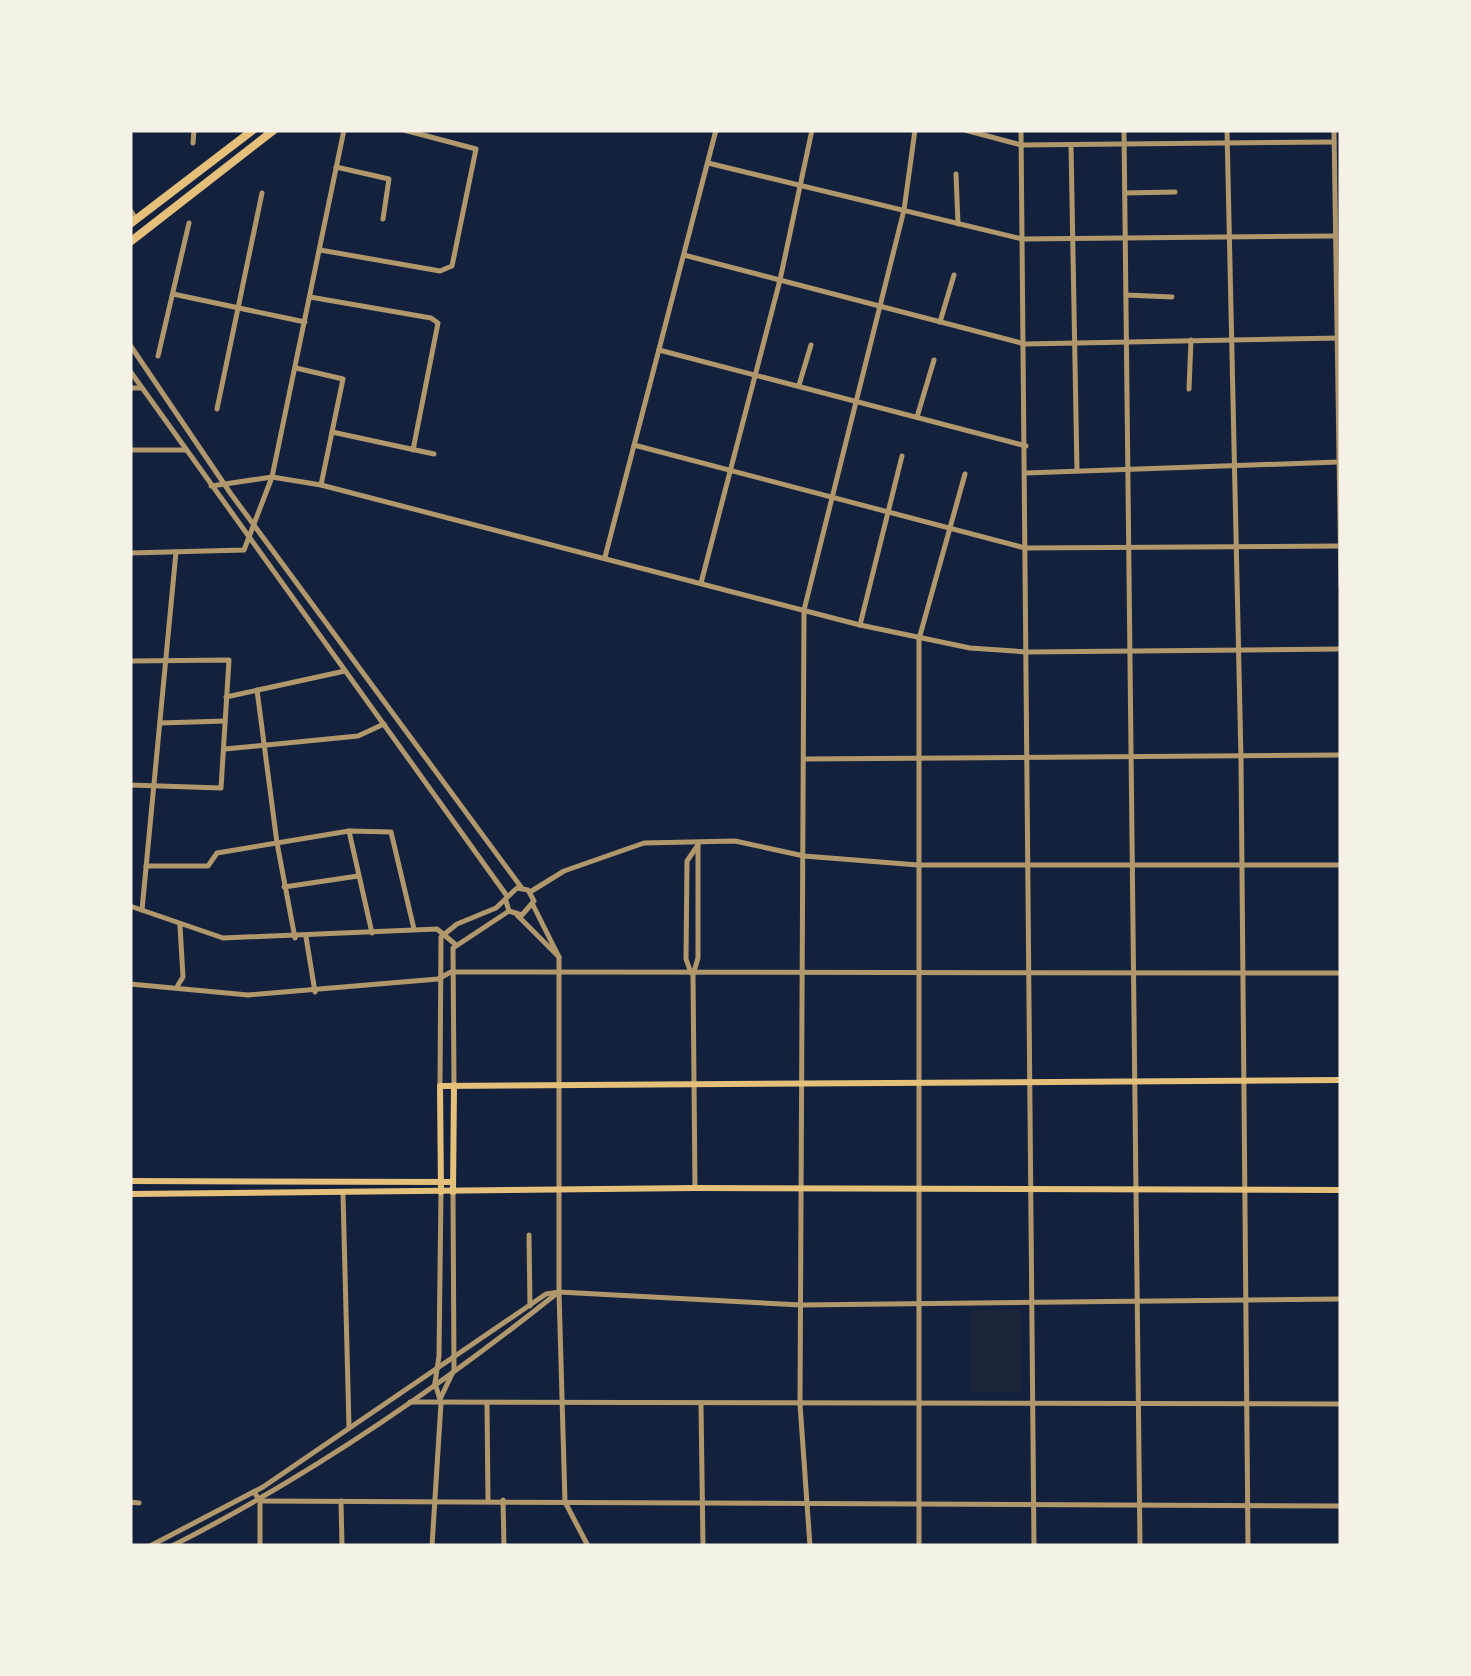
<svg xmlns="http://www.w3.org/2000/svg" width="1471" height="1676" font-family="'Source Sans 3',sans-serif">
<rect width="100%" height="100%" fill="#14213d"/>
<path fill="#1d2539" d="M 1021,1310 L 1021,1392 L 971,1393 L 971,1311 Z"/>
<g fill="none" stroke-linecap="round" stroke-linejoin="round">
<g stroke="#b1986c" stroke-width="5">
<path d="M 965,130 L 1021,145 L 1334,142"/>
<path d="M 1021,130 L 1034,1546"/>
<path d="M 1124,130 L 1140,1546"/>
<path d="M 1227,130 L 1241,759 L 1248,1546"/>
<path d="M 1334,130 L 1341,585"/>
<path d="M 193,143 L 194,130"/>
<path d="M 1071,145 L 1077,471"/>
<path d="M 708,163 L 1022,239 L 1335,236"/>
<path d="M 336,167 L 389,179 L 383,219"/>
<path d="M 956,174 L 958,224"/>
<path d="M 1125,193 L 1175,192"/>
<path d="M 130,210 L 136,219"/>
<path d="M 320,250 L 440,271 L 452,266 L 476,149 L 404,130"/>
<path d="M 684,255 L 1025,344 L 1341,338"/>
<path d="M 173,294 L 305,322"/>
<path d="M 1126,295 L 1172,297"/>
<path d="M 310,297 L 431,318 L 438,323 L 413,450"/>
<path d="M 940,322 L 954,275"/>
<path d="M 659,350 L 1026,446"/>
<path d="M 158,356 L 189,223"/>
<path d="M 296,368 L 343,379 L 321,485"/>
<path d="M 799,385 L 811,345"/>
<path d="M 130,388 L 142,388"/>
<path d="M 1189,389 L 1191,340"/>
<path d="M 217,409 L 262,193"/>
<path d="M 917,417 L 934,360"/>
<path d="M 332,432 L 434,454"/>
<path d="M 634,445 L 1025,548 L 1341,546"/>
<path d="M 130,450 L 186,450"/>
<path d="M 1026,473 L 1338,462"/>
<path d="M 211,486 L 272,477 L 321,485 L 860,625 L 970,648 L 1027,652 L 1341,649"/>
<path d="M 130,553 L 244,550 L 272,477 L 344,130"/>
<path d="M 605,557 L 716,130"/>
<path d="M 701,583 L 780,280 L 812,130"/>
<path d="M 860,625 L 902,456"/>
<path d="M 130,661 L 229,660 L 221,788 L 130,785"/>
<path d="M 257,690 L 277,843 L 295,938"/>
<path d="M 226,697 L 345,671"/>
<path d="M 160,723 L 225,721"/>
<path d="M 225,749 L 358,736 L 384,724"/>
<path d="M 804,759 L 1341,755"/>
<path d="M 349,831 L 372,933"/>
<path d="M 146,866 L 208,866 L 217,853 L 349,831 L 391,832 L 414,929"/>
<path d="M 284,887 L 358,876"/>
<path d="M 530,892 L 564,871 L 644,843 L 735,841 L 804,856 L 918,865 L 1341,865"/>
<path d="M 130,906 L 223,938 L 437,929 L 455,944"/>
<path d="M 142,910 L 176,552"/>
<path d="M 306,937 L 315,992"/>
<path d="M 691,973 L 686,959 L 687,861 L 698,845"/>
<path d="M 130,984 L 248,995 L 438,979 L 451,972 L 1341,973"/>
<path d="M 178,985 L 183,977 L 180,926"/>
<path d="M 695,1188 L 693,975 L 698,958 L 698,845"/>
<path d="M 343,1194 L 349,1427"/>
<path d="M 529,1235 L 530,1306"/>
<path d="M 441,1397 L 453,1372"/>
<path d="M 410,1402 L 1341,1404"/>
<path d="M 487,1404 L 488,1501"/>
<path d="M 701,1405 L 703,1546"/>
<path d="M 254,1492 L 260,1501 L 260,1546"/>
<path d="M 503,1500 L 504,1546"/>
<path d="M 260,1501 L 1341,1506"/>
<path d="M 341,1501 L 342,1546"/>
<path d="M 130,1502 L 139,1503"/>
<path d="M 432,1546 L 441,1403 L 435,1383"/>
<path d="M 588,1546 L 565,1502 L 559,1292 L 801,1305 L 1341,1299"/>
<path d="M 810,1546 L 800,1404 L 804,610 L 904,210 L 915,130"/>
<path d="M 919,1546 L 919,639 L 965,474"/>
</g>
<g stroke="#b1986c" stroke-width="5">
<path d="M 130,345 L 231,494 L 521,887"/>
<path d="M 130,371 L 507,896"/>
<path d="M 533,905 L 559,957 L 559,1292"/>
<path d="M 517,915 L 559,957"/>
<path d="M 454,1085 L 453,948 L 509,911"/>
<path d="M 440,1086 L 441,937 L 457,924 L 496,908 L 517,888 L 528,890 L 534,901 L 522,915 L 509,911 L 506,901"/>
<path d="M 453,1192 L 454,1370"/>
<path d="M 435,1383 L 439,1356 L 441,1192"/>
<path d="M 150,1546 L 263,1487 L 546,1294 L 559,1292"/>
<path d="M 172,1546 C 308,1477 437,1389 556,1294"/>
</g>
<g stroke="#e5c07b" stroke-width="6">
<path d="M 130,1181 L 453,1182"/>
<path d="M 441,1192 L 440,1086 L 1341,1080"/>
<path d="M 453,1192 L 454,1085"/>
<path d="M 130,1194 L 695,1188 L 1341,1190"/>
</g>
<g stroke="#e5c07b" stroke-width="8">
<path d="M 130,224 L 253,130"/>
<path d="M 130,242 L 274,130"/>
</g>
</g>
<rect width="1471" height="1676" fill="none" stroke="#f6f1e7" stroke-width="265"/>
</svg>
